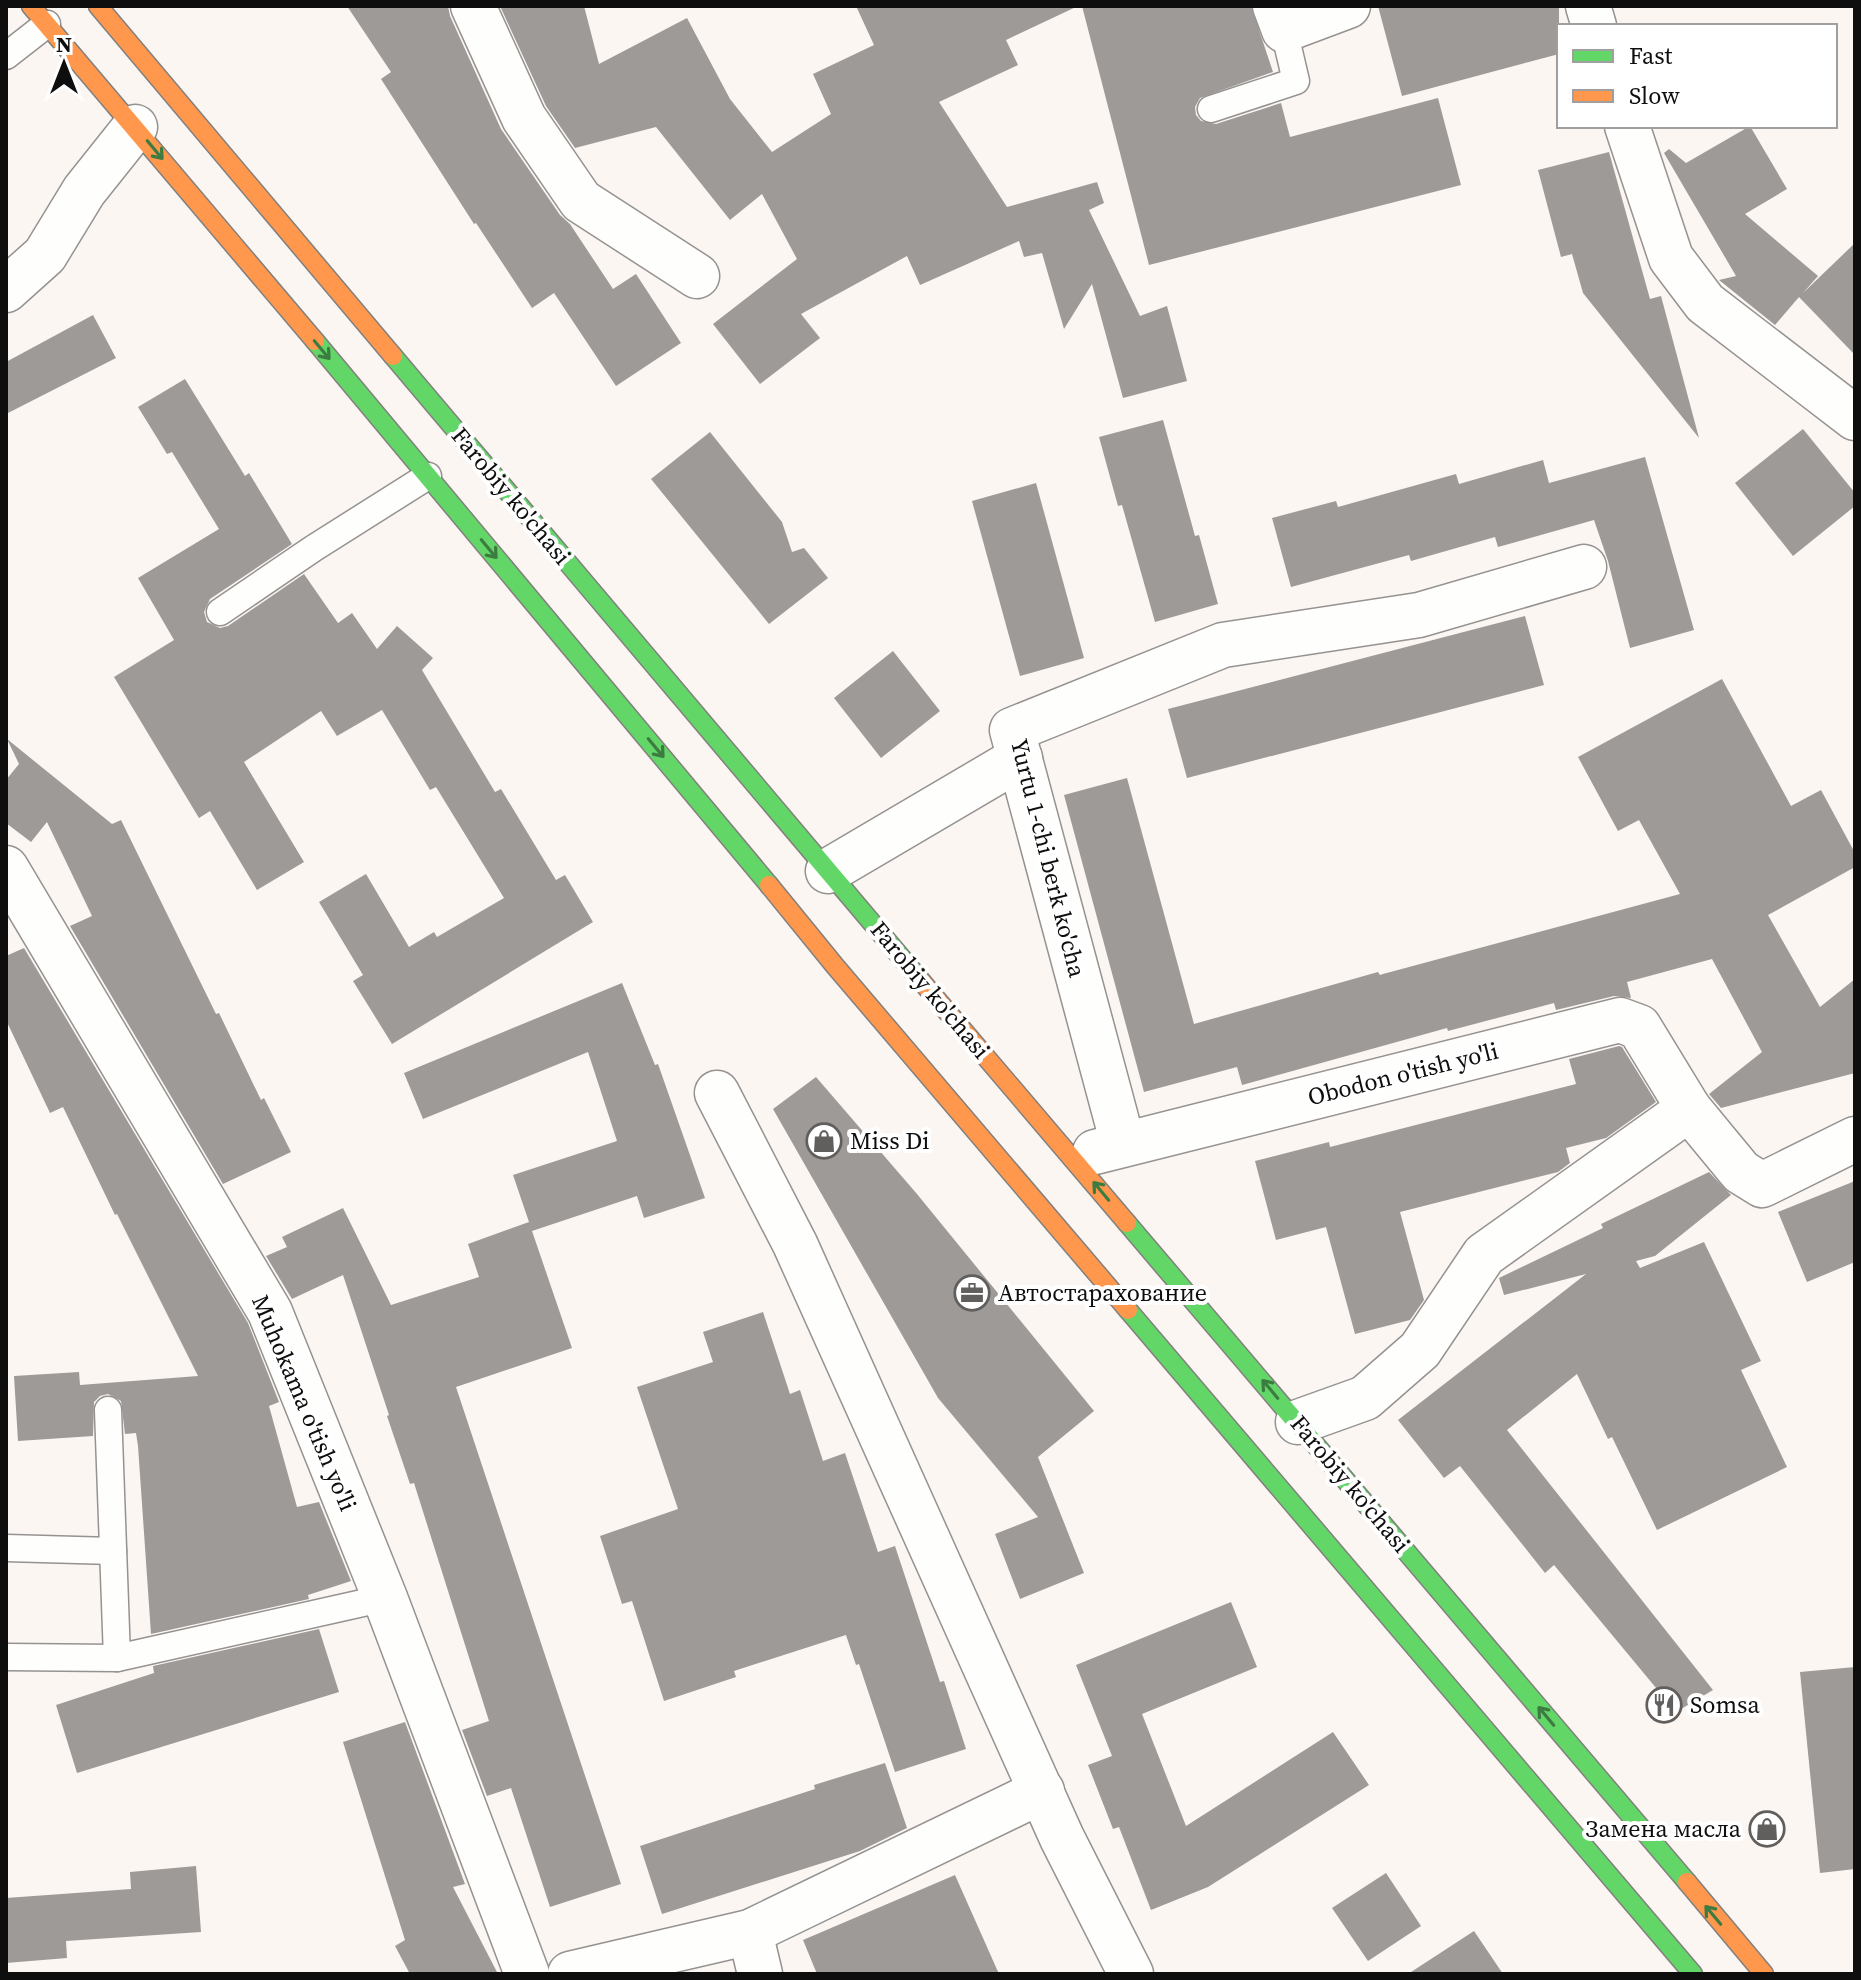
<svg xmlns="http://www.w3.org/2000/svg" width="1861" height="1980" font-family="'Source Serif 4',serif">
<rect width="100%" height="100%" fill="#fbf6f2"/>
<g fill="#9e9a98">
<path d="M 347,6 L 448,6 L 450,16 L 501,129 L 560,215 L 570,224 L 613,289 L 636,274 L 681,343 L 616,386 L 554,293 L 532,308 L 476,223 L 474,224 L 381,79 L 391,72 Z"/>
<path d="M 500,6 L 584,6 L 599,64 L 687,18 L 730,99 L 772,152 L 831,114 L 813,74 L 874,45 L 856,6 L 1078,6 L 1006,40 L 1018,65 L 939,102 L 1007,207 L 1097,182 L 1104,203 L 1089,210 L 1140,316 L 1167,306 L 1187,381 L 1123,398 L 1092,284 L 1064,329 L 1042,253 L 1024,257 L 1019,241 L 920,285 L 907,256 L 801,314 L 820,338 L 760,384 L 713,324 L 797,259 L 762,194 L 730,220 L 656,127 L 575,148 L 546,106 Z"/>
<path d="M 1082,6 L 1251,6 L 1273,72 L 1200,98 L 1195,107 L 1196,115 L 1201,121 L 1216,124 L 1281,103 L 1290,137 L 1438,98 L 1461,185 L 1149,265 Z"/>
<path d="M 1378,6 L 1559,6 L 1559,54 L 1402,96 Z"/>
<path d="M 1750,126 L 1787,189 L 1745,214 L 1818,276 L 1803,293 L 1855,243 L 1855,355 L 1799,297 L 1775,325 L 1719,280 L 1736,276 L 1664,153 L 1669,149 L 1686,163 Z"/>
<path d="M 1609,152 L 1650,299 L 1661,296 L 1699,438 L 1583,293 L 1572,254 L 1561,257 L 1538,170 Z"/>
<path d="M 93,315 L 116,358 L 6,414 L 6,362 Z"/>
<path d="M 185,379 L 245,476 L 249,473 L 292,544 L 210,599 L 204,612 L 207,622 L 220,628 L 228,626 L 304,574 L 338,623 L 352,613 L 377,649 L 397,626 L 433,658 L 422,670 L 495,792 L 501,789 L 556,880 L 565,875 L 593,922 L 392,1044 L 353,981 L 363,975 L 319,902 L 366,874 L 409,947 L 434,932 L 437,937 L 504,898 L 436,787 L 430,790 L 382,710 L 337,736 L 321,711 L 244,762 L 304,862 L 257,890 L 210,811 L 199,818 L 114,677 L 174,640 L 138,578 L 219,529 L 172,452 L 167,454 L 138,407 Z"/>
<path d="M 1163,420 L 1195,536 L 1199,535 L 1218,604 L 1155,622 L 1122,505 L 1118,506 L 1099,437 Z"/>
<path d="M 1803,429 L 1855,493 L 1855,506 L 1793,556 L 1735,483 Z"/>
<path d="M 710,432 L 782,522 L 792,552 L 804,548 L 828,578 L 769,624 L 651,479 Z"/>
<path d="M 1645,457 L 1694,630 L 1630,648 L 1608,561 L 1594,520 L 1498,547 L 1495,537 L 1411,561 L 1409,555 L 1291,587 L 1272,518 L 1336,501 L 1338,507 L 1456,474 L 1459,484 L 1543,460 L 1549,483 Z"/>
<path d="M 1036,483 L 1084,658 L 1020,676 L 972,501 Z"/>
<path d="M 1525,616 L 1544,685 L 1187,778 L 1168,709 Z"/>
<path d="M 893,651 L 940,711 L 881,758 L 834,698 Z"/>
<path d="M 1722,679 L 1791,806 L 1821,790 L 1855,853 L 1855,867 L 1768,915 L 1820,1007 L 1855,979 L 1855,1073 L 1721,1108 L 1709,1094 L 1762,1052 L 1712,959 L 1627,982 L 1631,998 L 1614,996 L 1556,1010 L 1554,1003 L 1448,1031 L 1447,1028 L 1242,1085 L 1237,1067 L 1144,1092 L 1064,795 L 1127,778 L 1194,1024 L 1378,972 L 1380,975 L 1383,974 L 1680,894 L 1639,820 L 1618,831 L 1578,757 Z"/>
<path d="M 7,739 L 112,824 L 121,820 L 216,1014 L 219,1013 L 261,1100 L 264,1098 L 291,1152 L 223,1184 L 70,926 L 92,916 L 47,822 L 31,842 L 6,823 L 6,780 L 19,764 Z"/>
<path d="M 24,948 L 248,1323 L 279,1402 L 269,1406 L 297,1507 L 319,1502 L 351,1581 L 308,1595 L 309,1599 L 151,1634 L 138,1446 L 136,1433 L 125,1434 L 121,1401 L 108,1394 L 100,1396 L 94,1402 L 93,1436 L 18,1441 L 14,1376 L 79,1372 L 80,1385 L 198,1376 L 117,1214 L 115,1215 L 63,1107 L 50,1113 L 6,1020 L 6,956 Z"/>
<path d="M 622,983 L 655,1065 L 658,1064 L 705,1198 L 644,1218 L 637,1196 L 532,1231 L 572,1348 L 456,1387 L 621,1884 L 550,1907 L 511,1788 L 487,1796 L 462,1730 L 489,1721 L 414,1483 L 410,1484 L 387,1416 L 389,1415 L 343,1275 L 292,1299 L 266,1256 L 287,1247 L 282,1237 L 343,1208 L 391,1305 L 479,1277 L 468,1244 L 529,1222 L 513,1175 L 617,1141 L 588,1052 L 423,1119 L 404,1073 Z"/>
<path d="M 1619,1046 L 1622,1047 L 1656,1102 L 1606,1138 L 1566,1148 L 1570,1163 L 1558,1172 L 1400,1212 L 1424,1300 L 1410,1320 L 1355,1334 L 1326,1227 L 1276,1240 L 1255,1161 L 1329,1142 L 1330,1147 L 1576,1084 L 1569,1059 Z"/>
<path d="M 816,1077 L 917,1194 L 1094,1411 L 1038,1457 L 1084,1573 L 1020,1599 L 995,1534 L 1038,1517 L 938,1398 L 773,1109 Z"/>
<path d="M 1709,1172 L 1731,1195 L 1655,1256 L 1636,1261 L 1640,1268 L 1704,1242 L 1761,1361 L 1741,1370 L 1787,1467 L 1657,1530 L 1612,1437 L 1608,1439 L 1577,1374 L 1507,1430 L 1713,1690 L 1676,1712 L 1554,1565 L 1545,1573 L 1460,1466 L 1444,1478 L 1398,1420 L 1586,1274 L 1504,1295 L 1499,1278 L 1603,1228 L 1601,1224 Z"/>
<path d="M 1855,1181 L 1855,1262 L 1807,1282 L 1778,1212 Z"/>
<path d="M 763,1312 L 790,1394 L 800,1390 L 823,1461 L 845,1453 L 878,1552 L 895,1546 L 940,1682 L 944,1681 L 966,1749 L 895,1772 L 859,1664 L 856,1665 L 846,1635 L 734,1671 L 736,1677 L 664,1701 L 632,1601 L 622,1604 L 600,1536 L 678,1509 L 637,1387 L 713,1362 L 703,1332 Z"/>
<path d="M 1231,1602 L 1257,1667 L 1142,1714 L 1186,1826 L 1333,1732 L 1369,1785 L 1208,1887 L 1151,1910 L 1119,1827 L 1113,1829 L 1088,1765 L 1112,1756 L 1076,1665 Z"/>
<path d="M 319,1629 L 339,1692 L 77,1773 L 56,1705 L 154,1673 L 153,1666 Z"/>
<path d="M 1855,1667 L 1855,1869 L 1820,1873 L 1800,1672 Z"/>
<path d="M 405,1722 L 465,1884 L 453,1887 L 498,1974 L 410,1974 L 395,1946 L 405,1940 L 343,1742 Z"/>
<path d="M 885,1763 L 907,1828 L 860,1851 L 662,1914 L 640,1846 L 815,1789 L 814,1785 Z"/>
<path d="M 196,1866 L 201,1932 L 66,1941 L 67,1958 L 6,1963 L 6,1898 L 131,1889 L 130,1872 Z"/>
<path d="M 1386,1873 L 1421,1926 L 1368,1961 L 1332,1908 Z"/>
<path d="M 955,1875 L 999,1974 L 817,1974 L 803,1940 Z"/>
<path d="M 1474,1931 L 1503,1974 L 1408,1974 Z"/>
</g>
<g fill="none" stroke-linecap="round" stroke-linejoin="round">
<defs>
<g id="lane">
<path d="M 6,56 L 47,24"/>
<path d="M 1211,109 L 1296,81 L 1284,30"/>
<path d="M 220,612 L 314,548 L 428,476"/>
<path d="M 108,1410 L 117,1658"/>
<path d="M 6,1548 L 113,1551"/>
<path d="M 6,1657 L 117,1658 L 385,1598"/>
</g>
<g id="street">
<path d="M 473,6 L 524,118 L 581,201 L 697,276"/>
<path d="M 1275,6 L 1284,30 L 1348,6"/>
<path d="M 1588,6 L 1594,26"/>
<path d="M 1627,126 L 1671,258 L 1705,303 L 1855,418"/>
<path d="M 6,290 L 45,255 L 84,191 L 135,127"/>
<path d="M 6,868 L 270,1312 L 385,1598 L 527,1974"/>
<path d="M 828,871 L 1020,758"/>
<path d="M 717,1093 L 795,1244 L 1062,1838 L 1131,1974"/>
<path d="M 1123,1144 L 1012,730 L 1223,645 L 1419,615 L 1584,567"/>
<path d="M 1095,1152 L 1620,1020 L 1639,1027 L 1689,1109"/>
<path d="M 1298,1422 L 1365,1398 L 1420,1350 L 1484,1255 L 1689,1109 L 1741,1172 L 1762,1185 L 1855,1139"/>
<path d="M 750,1932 L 760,1974"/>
<path d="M 570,1974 L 750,1932 L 1042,1791"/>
</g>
<g id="fast">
<path d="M 315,341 L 769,885"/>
<path d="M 393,356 L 922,982"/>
<path d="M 1127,1223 L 1687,1882"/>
<path d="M 1128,1310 L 1693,1974"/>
</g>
<g id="slow">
<path d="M 31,6 L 315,341"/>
<path d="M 98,6 L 393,356"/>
<path d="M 769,885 L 835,966 L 1128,1310"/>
<path d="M 922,982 L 1127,1223"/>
<path d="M 1687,1882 L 1764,1974"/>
</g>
</defs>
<use href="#lane" stroke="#959291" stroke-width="29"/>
<use href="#street" stroke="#959291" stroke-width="47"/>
<use href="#fast" stroke="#82807e" stroke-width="21"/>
<use href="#slow" stroke="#82807e" stroke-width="21"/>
<use href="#lane" stroke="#fefefd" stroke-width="26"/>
<use href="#street" stroke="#fefefd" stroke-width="44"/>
<use href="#fast" stroke="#63d668" stroke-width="18"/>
<use href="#slow" stroke="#ff974d" stroke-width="18"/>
</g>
<defs><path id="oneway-shaft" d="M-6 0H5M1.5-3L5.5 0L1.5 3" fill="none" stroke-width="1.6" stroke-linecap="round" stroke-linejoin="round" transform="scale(2)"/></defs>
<g stroke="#3d7c40">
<use href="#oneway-shaft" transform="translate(155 150) rotate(50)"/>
<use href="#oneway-shaft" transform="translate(322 350) rotate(50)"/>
<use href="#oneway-shaft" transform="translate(489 549) rotate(50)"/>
<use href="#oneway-shaft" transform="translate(656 748) rotate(50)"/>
<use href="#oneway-shaft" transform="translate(1101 1191) rotate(-130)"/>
<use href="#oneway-shaft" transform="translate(1270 1389) rotate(-130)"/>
<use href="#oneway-shaft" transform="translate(1546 1716) rotate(-130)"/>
<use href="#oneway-shaft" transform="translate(1713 1915) rotate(-130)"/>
</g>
<defs>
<symbol id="shop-ring" viewBox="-11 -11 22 22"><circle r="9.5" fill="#fff" stroke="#615f5e" stroke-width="1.5"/><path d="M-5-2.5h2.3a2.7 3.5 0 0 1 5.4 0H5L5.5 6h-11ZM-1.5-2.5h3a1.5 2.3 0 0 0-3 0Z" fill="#615f5e"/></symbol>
<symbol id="office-ring" viewBox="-11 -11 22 22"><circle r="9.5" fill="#fff" stroke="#615f5e" stroke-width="1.5"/><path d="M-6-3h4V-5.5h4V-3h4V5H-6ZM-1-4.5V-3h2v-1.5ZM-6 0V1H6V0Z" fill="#615f5e"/></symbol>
<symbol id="restaurant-ring" viewBox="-11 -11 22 22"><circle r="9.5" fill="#fff" stroke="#615f5e" stroke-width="1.5"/><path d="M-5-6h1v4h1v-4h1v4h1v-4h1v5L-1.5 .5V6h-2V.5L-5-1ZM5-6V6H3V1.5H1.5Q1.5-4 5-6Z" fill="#615f5e"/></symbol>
</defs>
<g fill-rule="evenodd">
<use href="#shop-ring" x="804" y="1121" width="40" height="40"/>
<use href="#office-ring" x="952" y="1273" width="40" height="40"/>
<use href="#restaurant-ring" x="1644" y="1685" width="40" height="40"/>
<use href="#shop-ring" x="1747" y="1809" width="40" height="40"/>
</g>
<g text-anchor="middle" stroke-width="8" stroke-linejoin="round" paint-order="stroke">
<g font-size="24" fill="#0e0e0e" stroke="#fff">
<text transform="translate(511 496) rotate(50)" y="8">Farobiy ko'chasi</text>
<text transform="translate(1048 858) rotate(76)" y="8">Yurtu 1-chi berk ko'cha</text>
<text transform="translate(930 990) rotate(50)" y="8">Farobiy ko'chasi</text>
<text transform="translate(1403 1074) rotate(-14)" y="8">Obodon o'tish yo'li</text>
<text transform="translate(304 1403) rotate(67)" y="8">Muhokama o'tish yo'li</text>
<text transform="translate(1350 1484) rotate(50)" y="8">Farobiy ko'chasi</text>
</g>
<g font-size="24" fill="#0e0e0e" stroke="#fff" text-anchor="start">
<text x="850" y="1149">Miss Di</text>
<text x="998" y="1301">Автостарахование</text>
<text x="1690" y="1713">Somsa</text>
<text x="1741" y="1837" text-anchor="end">Замена масла</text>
</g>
</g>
<rect width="1861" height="1980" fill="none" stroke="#0e0e0e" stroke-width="16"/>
<rect x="1557" y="24" width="280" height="104" fill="#ffffff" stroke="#9f9f9f" stroke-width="2"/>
<rect x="1573" y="50" width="40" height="12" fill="#63d668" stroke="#9f9f9f" stroke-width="2"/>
<text x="1629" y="64" font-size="24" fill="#0e0e0e">Fast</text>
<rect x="1573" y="90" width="40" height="12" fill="#ff974d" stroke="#9f9f9f" stroke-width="2"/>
<text x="1629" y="104" font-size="24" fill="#0e0e0e">Slow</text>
<g transform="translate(64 64)" stroke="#ffffff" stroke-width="6" paint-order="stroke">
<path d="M0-6L14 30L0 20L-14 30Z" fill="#0e0e0e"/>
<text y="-12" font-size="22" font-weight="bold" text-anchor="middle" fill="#0e0e0e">N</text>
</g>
</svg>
